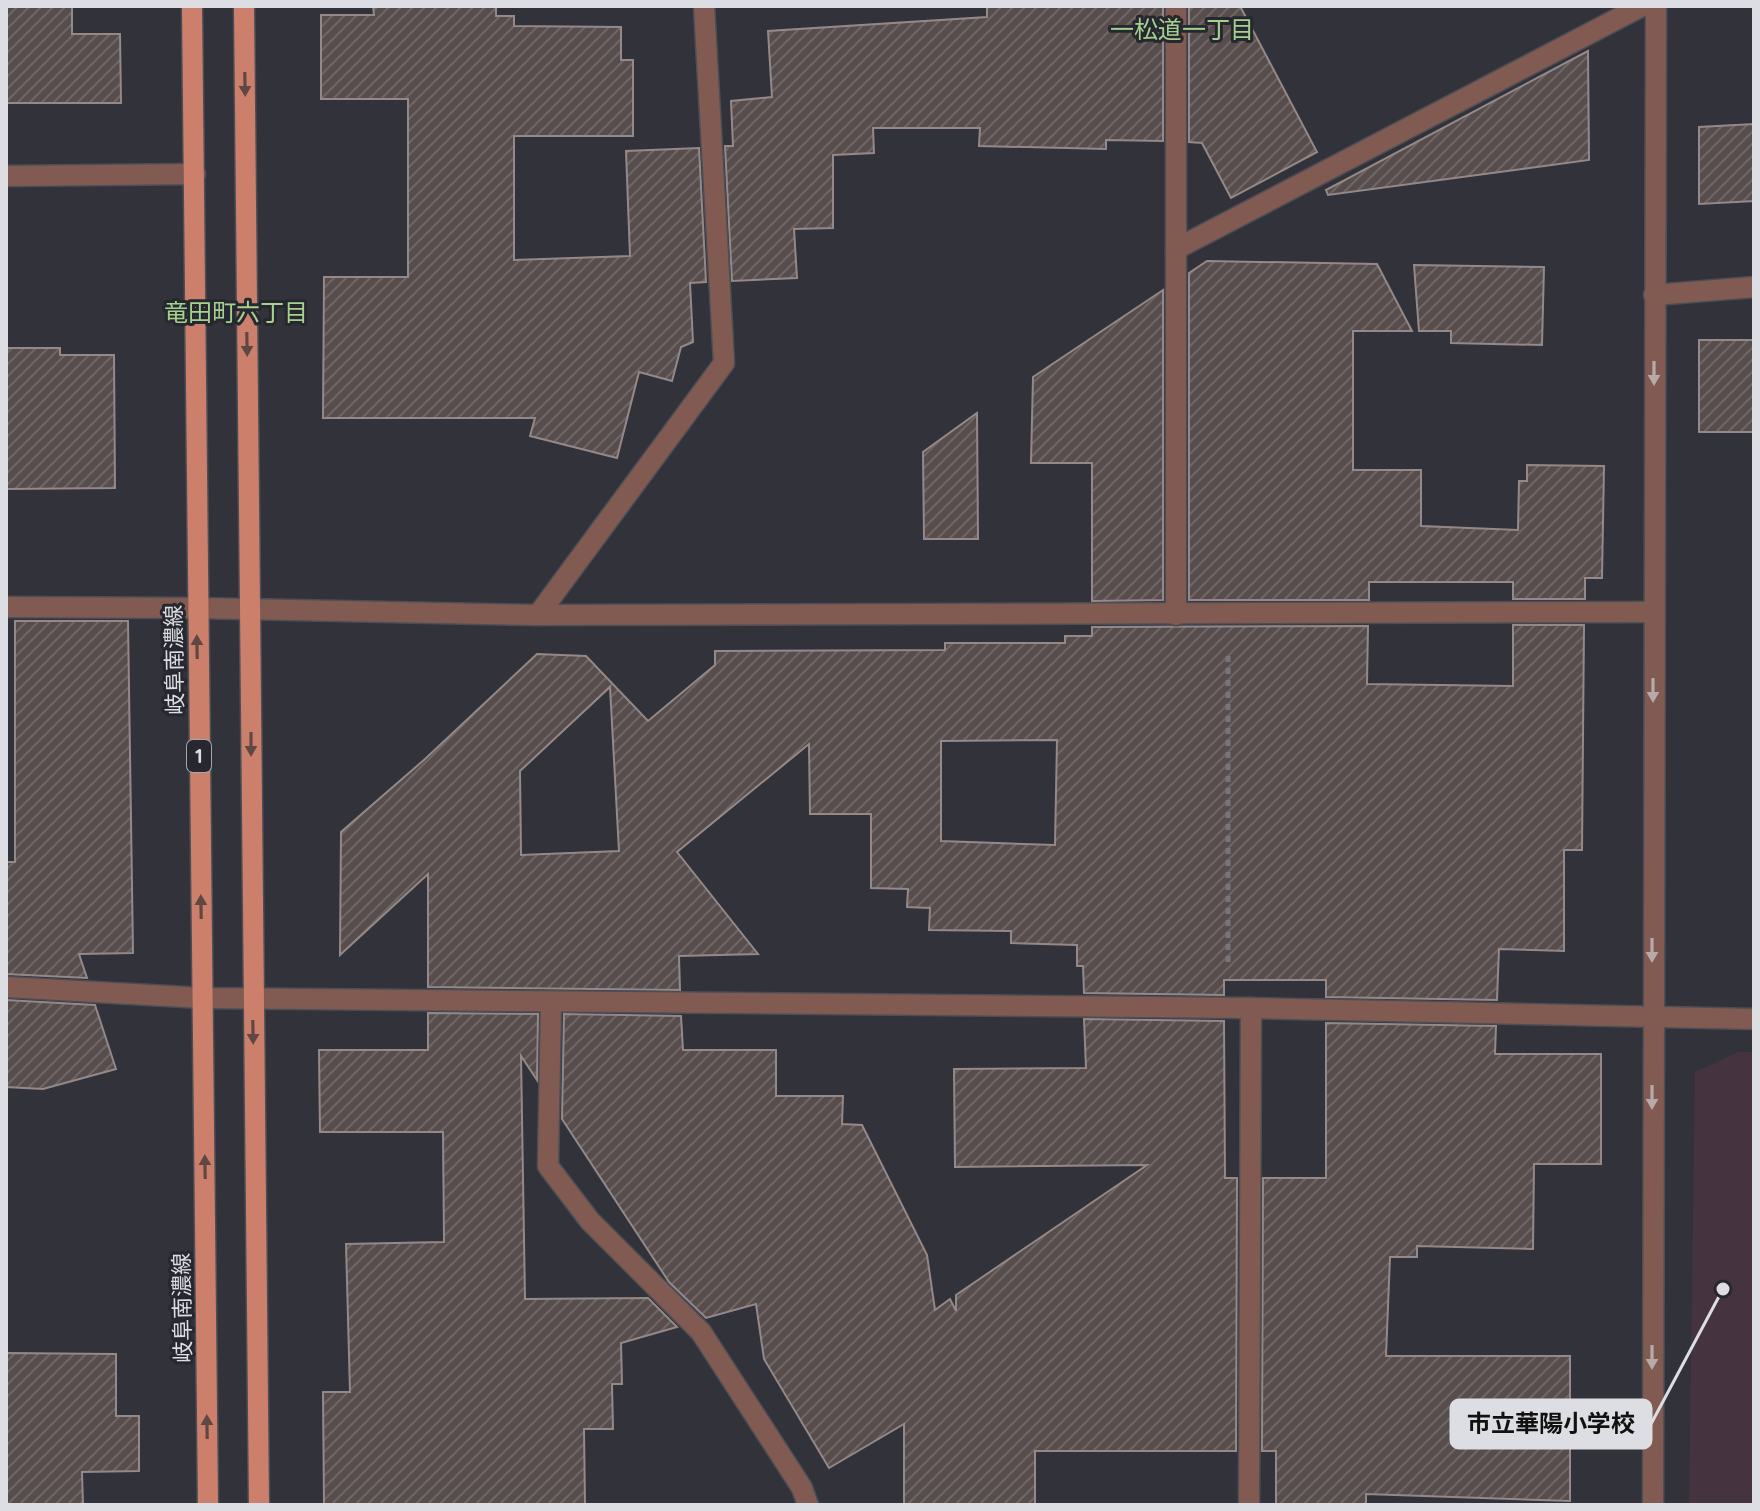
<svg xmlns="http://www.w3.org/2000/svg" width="1760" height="1511" font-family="Quicksand,'Noto Sans JP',sans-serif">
<defs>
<pattern id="building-hatch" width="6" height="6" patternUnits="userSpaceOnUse" patternTransform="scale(2)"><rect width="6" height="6" fill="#574d4c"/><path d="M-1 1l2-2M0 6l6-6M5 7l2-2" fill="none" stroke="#6f6666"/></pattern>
</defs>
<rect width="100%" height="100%" fill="#31323a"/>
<path fill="#45343f" d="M 1738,1052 L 1754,1052 L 1754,1505 L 1689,1505 L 1695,1072 Z"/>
<g fill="url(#building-hatch)" stroke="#948988" stroke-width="2" fill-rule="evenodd">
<path d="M 6,6 L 72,6 L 72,34 L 120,34 L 121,103 L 6,103 Z"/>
<path d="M 373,6 L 496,6 L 496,16 L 514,16 L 514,26 L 621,27 L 621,60 L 633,60 L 633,136 L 514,136 L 514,260 L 630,256 L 626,151 L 699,148 L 706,282 L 690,283 L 693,342 L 681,347 L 672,381 L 639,372 L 617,458 L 530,436 L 535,418 L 323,418 L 324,277 L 408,277 L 408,99 L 321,99 L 321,15 L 374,15 Z"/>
<path d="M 987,6 L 1163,6 L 1163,141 L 1106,140 L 1106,149 L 979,146 L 980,128 L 873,128 L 874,153 L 833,155 L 833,228 L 794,229 L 797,278 L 732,281 L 725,146 L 733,146 L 731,101 L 772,97 L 768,31 L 987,17 Z"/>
<path d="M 1189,6 L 1240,6 L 1317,152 L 1231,198 L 1202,143 L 1189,142 Z"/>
<path d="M 1588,51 L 1589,160 L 1328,195 L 1326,190 Z"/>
<path d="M 1754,124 L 1754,201 L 1699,204 L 1699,127 Z"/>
<path d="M 1207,261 L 1377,264 L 1412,331 L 1353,331 L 1353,470 L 1421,470 L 1421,526 L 1518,530 L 1519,481 L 1527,481 L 1527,465 L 1604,466 L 1602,578 L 1585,578 L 1585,599 L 1513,599 L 1513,582 L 1369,582 L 1369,600 L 1189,600 L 1189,273 Z"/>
<path d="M 1414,265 L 1544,267 L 1542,345 L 1451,343 L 1451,331 L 1419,331 Z"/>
<path d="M 1163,290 L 1163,600 L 1092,601 L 1092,463 L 1031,463 L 1033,377 Z"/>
<rect x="1699" y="340" width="55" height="92"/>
<path d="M 6,348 L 60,348 L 60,355 L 114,355 L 115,488 L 6,489 Z"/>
<path d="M 977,413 L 978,539 L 924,539 L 923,452 Z"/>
<path d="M 15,621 L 128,621 L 133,953 L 79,954 L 87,978 L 6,974 L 6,862 L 15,862 Z"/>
<path d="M 1513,625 L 1584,625 L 1582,850 L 1564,850 L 1564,951 L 1499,949 L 1497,1000 L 1326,997 L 1326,980 L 1224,980 L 1224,995 L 1084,993 L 1083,966 L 1077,966 L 1077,945 L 1011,943 L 1011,931 L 929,930 L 930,908 L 907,907 L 908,889 L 871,888 L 871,814 L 810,814 L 809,744 L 677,852 L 758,954 L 679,956 L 680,990 L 428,987 L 428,874 L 340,955 L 341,832 L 425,759 L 537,654 L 586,656 L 648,721 L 715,665 L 715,651 L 945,650 L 945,643 L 1065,643 L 1065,636 L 1092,636 L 1092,627 L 1368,626 L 1367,684 L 1513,686 ZM 610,687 L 619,851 L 521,855 L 520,771 ZM 1057,740 L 1055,845 L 941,841 L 941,741 Z"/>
<path d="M 6,1000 L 95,1005 L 116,1069 L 43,1089 L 6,1087 Z"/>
<path d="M 428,1013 L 538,1014 L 537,1080 L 521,1056 L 525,1299 L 648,1298 L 677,1327 L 621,1343 L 622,1384 L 612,1384 L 613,1429 L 584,1429 L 585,1505 L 324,1505 L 323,1392 L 350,1392 L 346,1244 L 444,1242 L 443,1132 L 320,1132 L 319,1050 L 428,1050 Z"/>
<path d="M 564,1014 L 681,1016 L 683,1050 L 776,1050 L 776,1096 L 843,1096 L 842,1124 L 862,1125 L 927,1255 L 935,1310 L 950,1299 L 956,1311 L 956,1295 L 1147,1165 L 955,1167 L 954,1069 L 1086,1068 L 1084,1019 L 1224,1021 L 1225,1178 L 1237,1178 L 1236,1451 L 1035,1451 L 1035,1505 L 904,1505 L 904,1424 L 829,1468 L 764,1359 L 756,1304 L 706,1318 L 669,1282 L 562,1119 Z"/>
<path d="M 1326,1023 L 1496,1026 L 1495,1054 L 1601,1054 L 1601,1164 L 1534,1164 L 1533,1249 L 1417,1246 L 1417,1257 L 1390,1257 L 1386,1356 L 1570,1356 L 1570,1501 L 1366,1494 L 1366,1505 L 1276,1505 L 1276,1451 L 1262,1451 L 1263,1178 L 1326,1178 Z"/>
<path d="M 6,1353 L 116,1354 L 116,1416 L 139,1416 L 139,1471 L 82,1472 L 83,1505 L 6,1505 Z"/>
</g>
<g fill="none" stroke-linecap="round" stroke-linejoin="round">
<defs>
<g id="lane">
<path d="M 1176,6 L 1176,615"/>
<path d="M 6,176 L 195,174"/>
<path d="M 1176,249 L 1642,6"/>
<path d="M 6,607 L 197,608"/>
<path d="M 538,615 L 724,363 L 704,6"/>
<path d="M 551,1002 L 548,1166 L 590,1221 L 701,1332 L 802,1488 L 808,1505"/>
</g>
<g id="street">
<path d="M 1654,295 L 1754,287"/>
<path d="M 197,608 L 538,615 L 1653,612"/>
<path d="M 6,987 L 203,998 L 1251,1008 L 1754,1019"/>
<path d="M 1249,1505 L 1251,1008"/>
<path d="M 1653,1505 L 1656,6"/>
</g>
<g id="primary">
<path d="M 192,6 L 208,1505"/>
<path d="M 244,6 L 259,1505"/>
</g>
</defs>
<use href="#lane" stroke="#4d4e55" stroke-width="23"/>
<use href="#street" stroke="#4d4e55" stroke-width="23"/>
<use href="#primary" stroke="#4d4e55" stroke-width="23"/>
<path stroke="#75767c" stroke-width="5" stroke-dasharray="6 6" stroke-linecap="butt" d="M 1228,656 L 1228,966"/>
<use href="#lane" stroke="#815b51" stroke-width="20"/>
<use href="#street" stroke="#815b51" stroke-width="20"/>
<use href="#primary" stroke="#cc806c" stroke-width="20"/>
</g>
<defs><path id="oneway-solid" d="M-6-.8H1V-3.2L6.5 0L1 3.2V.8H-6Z" transform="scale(2)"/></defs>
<g fill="#614744">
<use href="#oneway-solid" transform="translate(245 84) rotate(89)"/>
<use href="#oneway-solid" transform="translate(247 344) rotate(89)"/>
<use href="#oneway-solid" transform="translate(197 647) rotate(-91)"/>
<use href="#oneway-solid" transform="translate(251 744) rotate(90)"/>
<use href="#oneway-solid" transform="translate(201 907) rotate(-91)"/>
<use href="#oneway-solid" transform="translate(253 1032) rotate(89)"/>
<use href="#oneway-solid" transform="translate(205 1167) rotate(-91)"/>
<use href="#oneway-solid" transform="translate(207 1427) rotate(-91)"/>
</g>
<g fill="#b8aaa9">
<use href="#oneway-solid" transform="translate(1654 373) rotate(90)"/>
<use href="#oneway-solid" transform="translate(1653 690) rotate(90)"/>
<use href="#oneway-solid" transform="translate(1652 950) rotate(90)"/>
<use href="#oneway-solid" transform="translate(1652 1097) rotate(90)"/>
<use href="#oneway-solid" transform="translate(1652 1357) rotate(90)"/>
</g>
<g text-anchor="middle" stroke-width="6" stroke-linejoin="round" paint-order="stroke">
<rect fill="#27282f" stroke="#a6a7ad" stroke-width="2" x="187" y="740" width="24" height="32" rx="6"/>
<g font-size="20" font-weight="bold" fill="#dddee3">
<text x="199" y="763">1</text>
</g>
<g font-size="22" fill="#dddee3" stroke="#27282f">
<text transform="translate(174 660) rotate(-91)" y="8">岐阜南濃線</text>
<text transform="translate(182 1308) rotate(-91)" y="8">岐阜南濃線</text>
</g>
<g font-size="24" fill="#a5d190" stroke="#27282f">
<text x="1182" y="38">一松道一丁目</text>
<text x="236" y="321">竜田町六丁目</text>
</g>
</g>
<path fill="none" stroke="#dddee3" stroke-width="3" d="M1723 1289L1651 1424"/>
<circle fill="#dddee3" stroke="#27282f" stroke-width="3" cx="1723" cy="1289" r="8"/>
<rect fill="#dddee3" stroke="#dddee3" stroke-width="3" x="1451" y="1400" width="200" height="48" rx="8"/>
<g font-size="24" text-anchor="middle" font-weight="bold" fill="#111">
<text x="1551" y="1432">市立華陽小学校</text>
</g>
<rect width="1760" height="1511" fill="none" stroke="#dddee3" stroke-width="16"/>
</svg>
